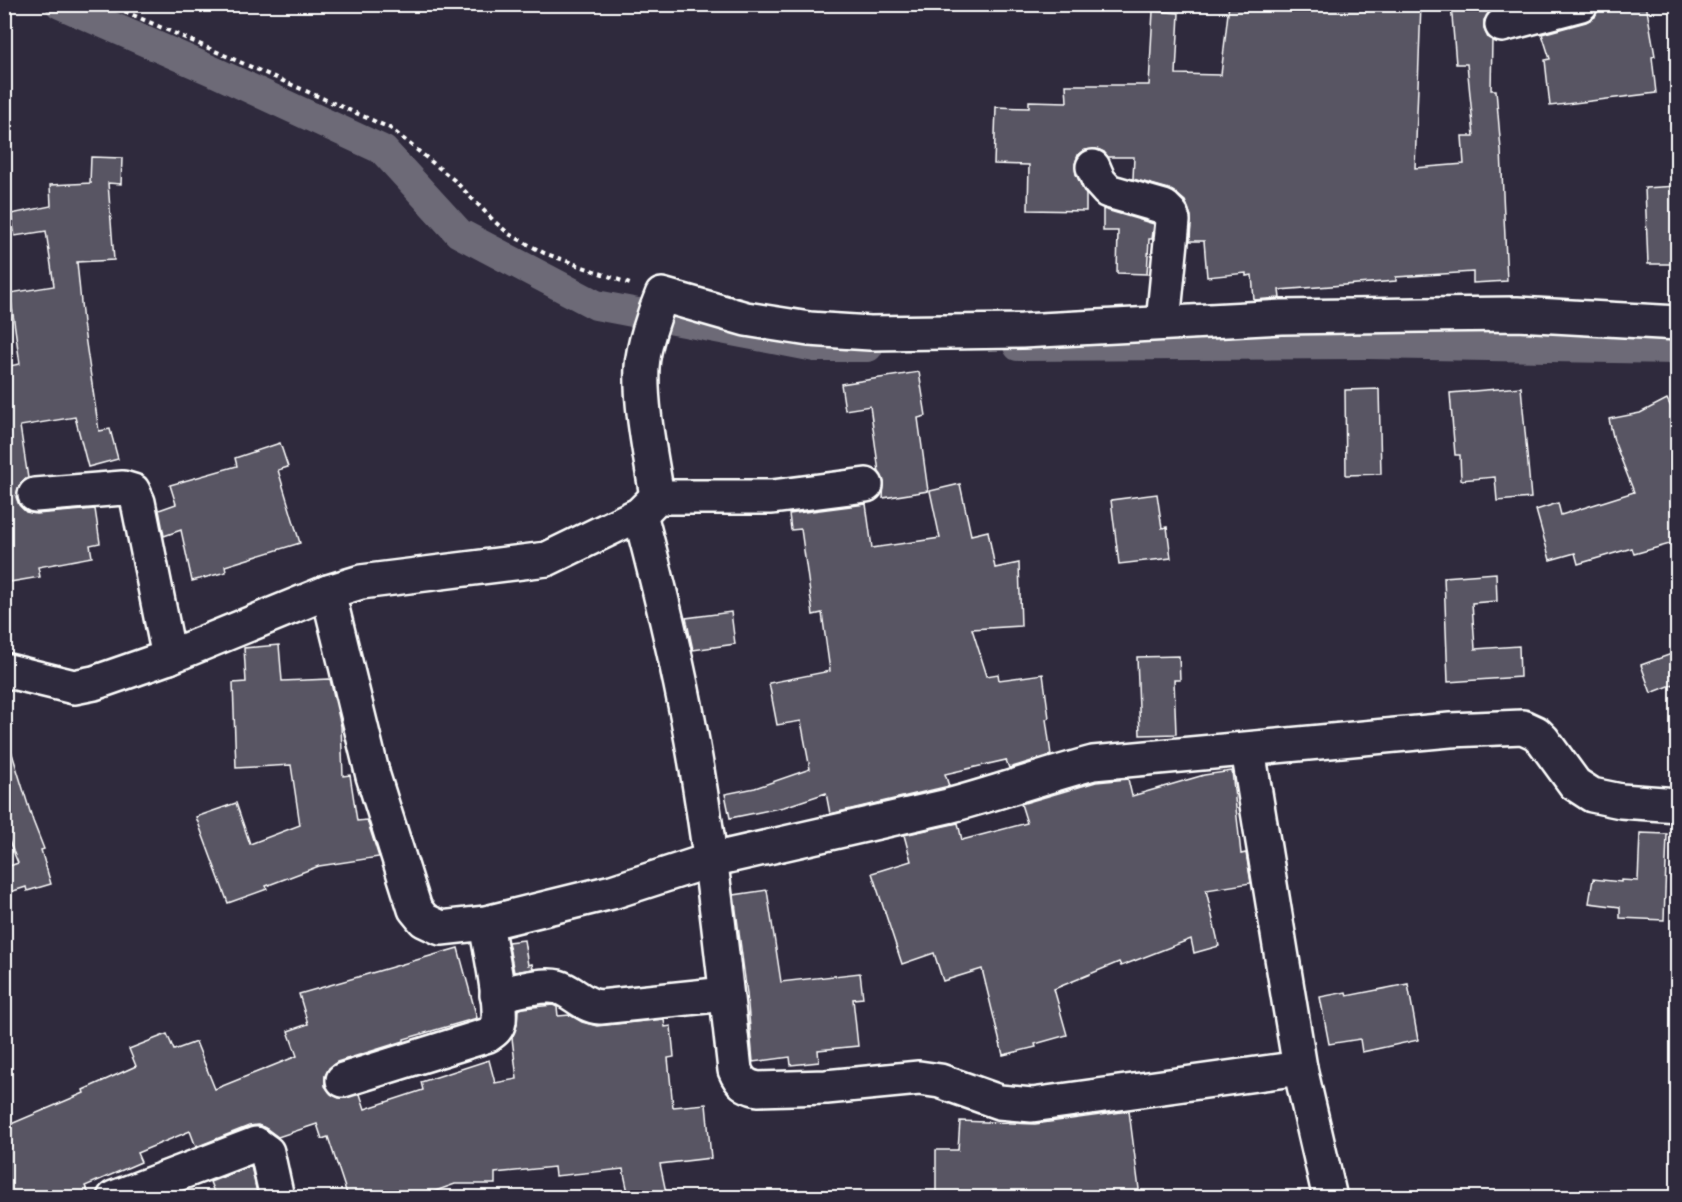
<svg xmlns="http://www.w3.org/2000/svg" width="1682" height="1202" font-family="'Shantell Sans',sans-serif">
<rect width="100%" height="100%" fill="#2f2a3d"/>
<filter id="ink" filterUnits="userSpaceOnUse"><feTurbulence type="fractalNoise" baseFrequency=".0167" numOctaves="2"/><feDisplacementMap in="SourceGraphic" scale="12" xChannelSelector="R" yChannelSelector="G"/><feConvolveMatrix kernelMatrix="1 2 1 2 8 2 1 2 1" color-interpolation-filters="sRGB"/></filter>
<g filter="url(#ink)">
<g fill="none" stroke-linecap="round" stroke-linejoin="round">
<g stroke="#6d6a77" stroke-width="30">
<path d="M 60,4 L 217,73 L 383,150 L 459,233 L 596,305 L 815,347 L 868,347"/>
<path d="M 1018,346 L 1367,344 L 1678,349"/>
</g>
</g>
<g fill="#595564" stroke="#fff" stroke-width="1.5">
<path d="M 1229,4 L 1421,4 L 1415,168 L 1464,164 L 1462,136 L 1474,136 L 1467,64 L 1456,64 L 1451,4 L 1493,4 L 1493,9 L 1484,20 L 1484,29 L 1488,38 L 1492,40 L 1491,90 L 1496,90 L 1501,150 L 1507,281 L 1473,283 L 1473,272 L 1396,277 L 1396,281 L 1279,290 L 1280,298 L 1254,300 L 1252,275 L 1246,276 L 1246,273 L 1207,277 L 1204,241 L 1190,241 L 1191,216 L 1185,201 L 1177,194 L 1169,189 L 1133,179 L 1134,157 L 1108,157 L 1104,152 L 1096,149 L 1085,150 L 1078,155 L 1075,164 L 1076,174 L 1086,195 L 1086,211 L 1028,210 L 1029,165 L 994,164 L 996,107 L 1029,108 L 1029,101 L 1067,102 L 1066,85 L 1149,85 L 1153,11 L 1179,13 L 1176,74 L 1221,75 Z"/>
<path d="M 1599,4 L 1646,4 L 1655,56 L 1652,57 L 1656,93 L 1550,106 L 1545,60 L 1550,59 L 1542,34 L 1586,22 L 1595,17 Z"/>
<path d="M 91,157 L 122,158 L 121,184 L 108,183 L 114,260 L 77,262 L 83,323 L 99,431 L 110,429 L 118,459 L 88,467 L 75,417 L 20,426 L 28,478 L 24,480 L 18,488 L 16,497 L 19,505 L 26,512 L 36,514 L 95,509 L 100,543 L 90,545 L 92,557 L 38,567 L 40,577 L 4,583 L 4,367 L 20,364 L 10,293 L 54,286 L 46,231 L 15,236 L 11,214 L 51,206 L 50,185 L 92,183 L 90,183 Z"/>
<path d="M 1677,186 L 1677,264 L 1648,264 L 1645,188 Z"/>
<path d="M 1103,209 L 1154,224 L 1152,239 L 1149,239 L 1147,274 L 1117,273 L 1118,231 L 1103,231 Z"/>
<path d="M 919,372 L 926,416 L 918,418 L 928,491 L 883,498 L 884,482 L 879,472 L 870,406 L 845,410 L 841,384 Z"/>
<path d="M 1521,387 L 1531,498 L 1497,501 L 1495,477 L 1461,480 L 1460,455 L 1455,455 L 1450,393 Z"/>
<path d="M 1379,389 L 1381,474 L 1346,475 L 1345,390 Z"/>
<path d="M 1667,399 L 1677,419 L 1677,542 L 1634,554 L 1632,548 L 1578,564 L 1575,553 L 1550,560 L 1536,510 L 1558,503 L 1561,515 L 1634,492 L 1614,441 L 1609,419 L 1640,413 Z"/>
<path d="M 280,443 L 288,467 L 278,470 L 300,543 L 225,566 L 226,572 L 192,581 L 181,530 L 164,536 L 159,510 L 176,504 L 170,485 L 237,466 L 235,458 Z"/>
<path d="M 960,484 L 971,535 L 988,531 L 995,568 L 1019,563 L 1021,626 L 972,629 L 987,676 L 998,674 L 999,680 L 1043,674 L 1049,718 L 1046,719 L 1051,755 L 1009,768 L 1006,760 L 945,774 L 949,786 L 830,814 L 826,793 L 784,807 L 730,818 L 725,794 L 755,788 L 810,769 L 801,721 L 777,725 L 769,683 L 830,671 L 822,613 L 813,615 L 801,529 L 791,530 L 789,514 L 866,504 L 872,548 L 940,538 L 930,491 Z"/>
<path d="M 1157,494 L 1162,528 L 1167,527 L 1171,558 L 1119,564 L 1111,500 Z"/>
<path d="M 1496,573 L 1497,601 L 1472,603 L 1475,649 L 1519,646 L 1520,677 L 1448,682 L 1444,577 Z"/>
<path d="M 731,612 L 735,644 L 693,650 L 686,618 Z"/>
<path d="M 279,645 L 282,681 L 330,679 L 341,726 L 343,776 L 350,775 L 357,821 L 367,820 L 379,857 L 319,866 L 266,886 L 267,889 L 228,903 L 196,817 L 236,803 L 250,844 L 300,825 L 291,765 L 236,768 L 233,683 L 246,682 L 244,648 Z"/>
<path d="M 1677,652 L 1677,683 L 1651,693 L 1641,665 Z"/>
<path d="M 1179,656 L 1180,680 L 1174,680 L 1176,734 L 1140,735 L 1137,657 Z"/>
<path d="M 10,747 L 33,821 L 44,849 L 41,850 L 51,884 L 27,891 L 26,887 L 4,894 L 4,868 L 18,863 L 4,829 L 4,748 Z"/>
<path d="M 1232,771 L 1241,854 L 1246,853 L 1251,883 L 1206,890 L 1219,946 L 1194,953 L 1191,939 L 1121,966 L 1119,962 L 1054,989 L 1067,1035 L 1035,1044 L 1036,1047 L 1003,1055 L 982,969 L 943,981 L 934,953 L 902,964 L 872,873 L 911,861 L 904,835 L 958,823 L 962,840 L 1027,823 L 1021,804 L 1096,782 L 1128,779 L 1132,796 L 1204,775 Z"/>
<path d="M 1640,833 L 1667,834 L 1664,920 L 1620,918 L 1620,907 L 1589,903 L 1593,879 L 1621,882 L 1621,880 L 1638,881 Z"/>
<path d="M 767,890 L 781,982 L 860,973 L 863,998 L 853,999 L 858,1046 L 818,1050 L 819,1062 L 791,1065 L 790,1057 L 753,1062 L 747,994 L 734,895 Z"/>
<path d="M 524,940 L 528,965 L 532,964 L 533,969 L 514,972 L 508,942 Z"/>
<path d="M 458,948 L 477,1018 L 404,1039 L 404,1041 L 337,1062 L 329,1068 L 325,1076 L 325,1086 L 331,1094 L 339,1098 L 360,1094 L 365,1109 L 423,1090 L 421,1082 L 489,1060 L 495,1083 L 517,1079 L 512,1038 L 517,1025 L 518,1010 L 523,1008 L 553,1005 L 557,1007 L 558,1016 L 570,1015 L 582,1022 L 597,1026 L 664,1019 L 665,1027 L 671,1026 L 674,1057 L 668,1058 L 673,1107 L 706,1104 L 711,1158 L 660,1164 L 667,1197 L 629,1197 L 623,1169 L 555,1176 L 554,1167 L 495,1173 L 495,1184 L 455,1184 L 419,1197 L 348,1197 L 328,1137 L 322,1139 L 317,1124 L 278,1137 L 267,1129 L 258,1125 L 249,1126 L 196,1147 L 190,1131 L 137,1153 L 141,1162 L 85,1186 L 91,1197 L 4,1197 L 4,1127 L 84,1093 L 83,1090 L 136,1066 L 129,1049 L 167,1034 L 174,1050 L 196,1042 L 215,1089 L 297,1056 L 288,1031 L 308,1024 L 299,994 Z"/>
<path d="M 1408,984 L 1418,1040 L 1362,1052 L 1360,1039 L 1329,1044 L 1320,997 L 1346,992 L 1347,996 Z"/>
<path d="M 1129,1111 L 1140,1197 L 936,1197 L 936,1150 L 958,1150 L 960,1121 L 1035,1124 Z"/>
<path d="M 251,1166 L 258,1197 L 216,1197 L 210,1182 Z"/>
</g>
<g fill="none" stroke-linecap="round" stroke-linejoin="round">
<defs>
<g id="minor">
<path d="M 1502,25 L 1581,4"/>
<path d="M 1093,167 L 1099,181 L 1108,191 L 1164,207 L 1171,214 L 1173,221 L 1163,323"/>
<path d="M 35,495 L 123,488 L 133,491 L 138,502 L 169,657"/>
<path d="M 657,497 C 651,457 640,407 642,367 C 643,347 654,314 662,295 L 746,319 L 809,329 L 870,333 L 1022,331 L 1282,317 L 1420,315 L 1517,314 L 1678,323"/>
<path d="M 640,514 C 663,601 684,688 698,776 C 714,874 724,972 735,1070 C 740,1082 745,1086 758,1089 L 826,1087 L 919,1078 L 940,1081 L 999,1102 L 1032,1105 L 1300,1068"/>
<path d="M 328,592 L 373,776 L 415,909 L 424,920 L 441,928 L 486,923 L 612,892 L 711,860 L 948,806 C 997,793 1044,776 1093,763 L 1450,730 L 1523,727 L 1536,733 L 1543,740 L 1575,784 L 1592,795 L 1621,801 L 1678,805"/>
<path d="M 4,670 L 74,687 L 94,683 L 169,657 L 328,592 L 361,582 L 547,559 L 640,514 L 657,497 L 772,497 L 866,485"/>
<path d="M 1248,750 L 1300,1068 L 1330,1198"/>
<path d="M 497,995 C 513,992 542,983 558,987 C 573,991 583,1006 600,1007 L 726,994"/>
<path d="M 343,1080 L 488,1035 C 494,1031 498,1028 499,1021 C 501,995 490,950 486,923"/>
<path d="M 114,1198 L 256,1144 L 267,1152 L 277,1198"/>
</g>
</defs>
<use href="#minor" stroke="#fff" stroke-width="38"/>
<path stroke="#fff" stroke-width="4" stroke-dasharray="4.5 4.5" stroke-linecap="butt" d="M 108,4 L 390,128 L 454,180 L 494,221 L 509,234 L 544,253 L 633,285"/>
<use href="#minor" stroke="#2f2a3d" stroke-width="33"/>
</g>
</g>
<rect width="1682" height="1202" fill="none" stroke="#2f2a3d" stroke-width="24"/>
<rect x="12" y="12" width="1658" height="1178" fill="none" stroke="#fff" stroke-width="2" filter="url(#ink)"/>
</svg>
